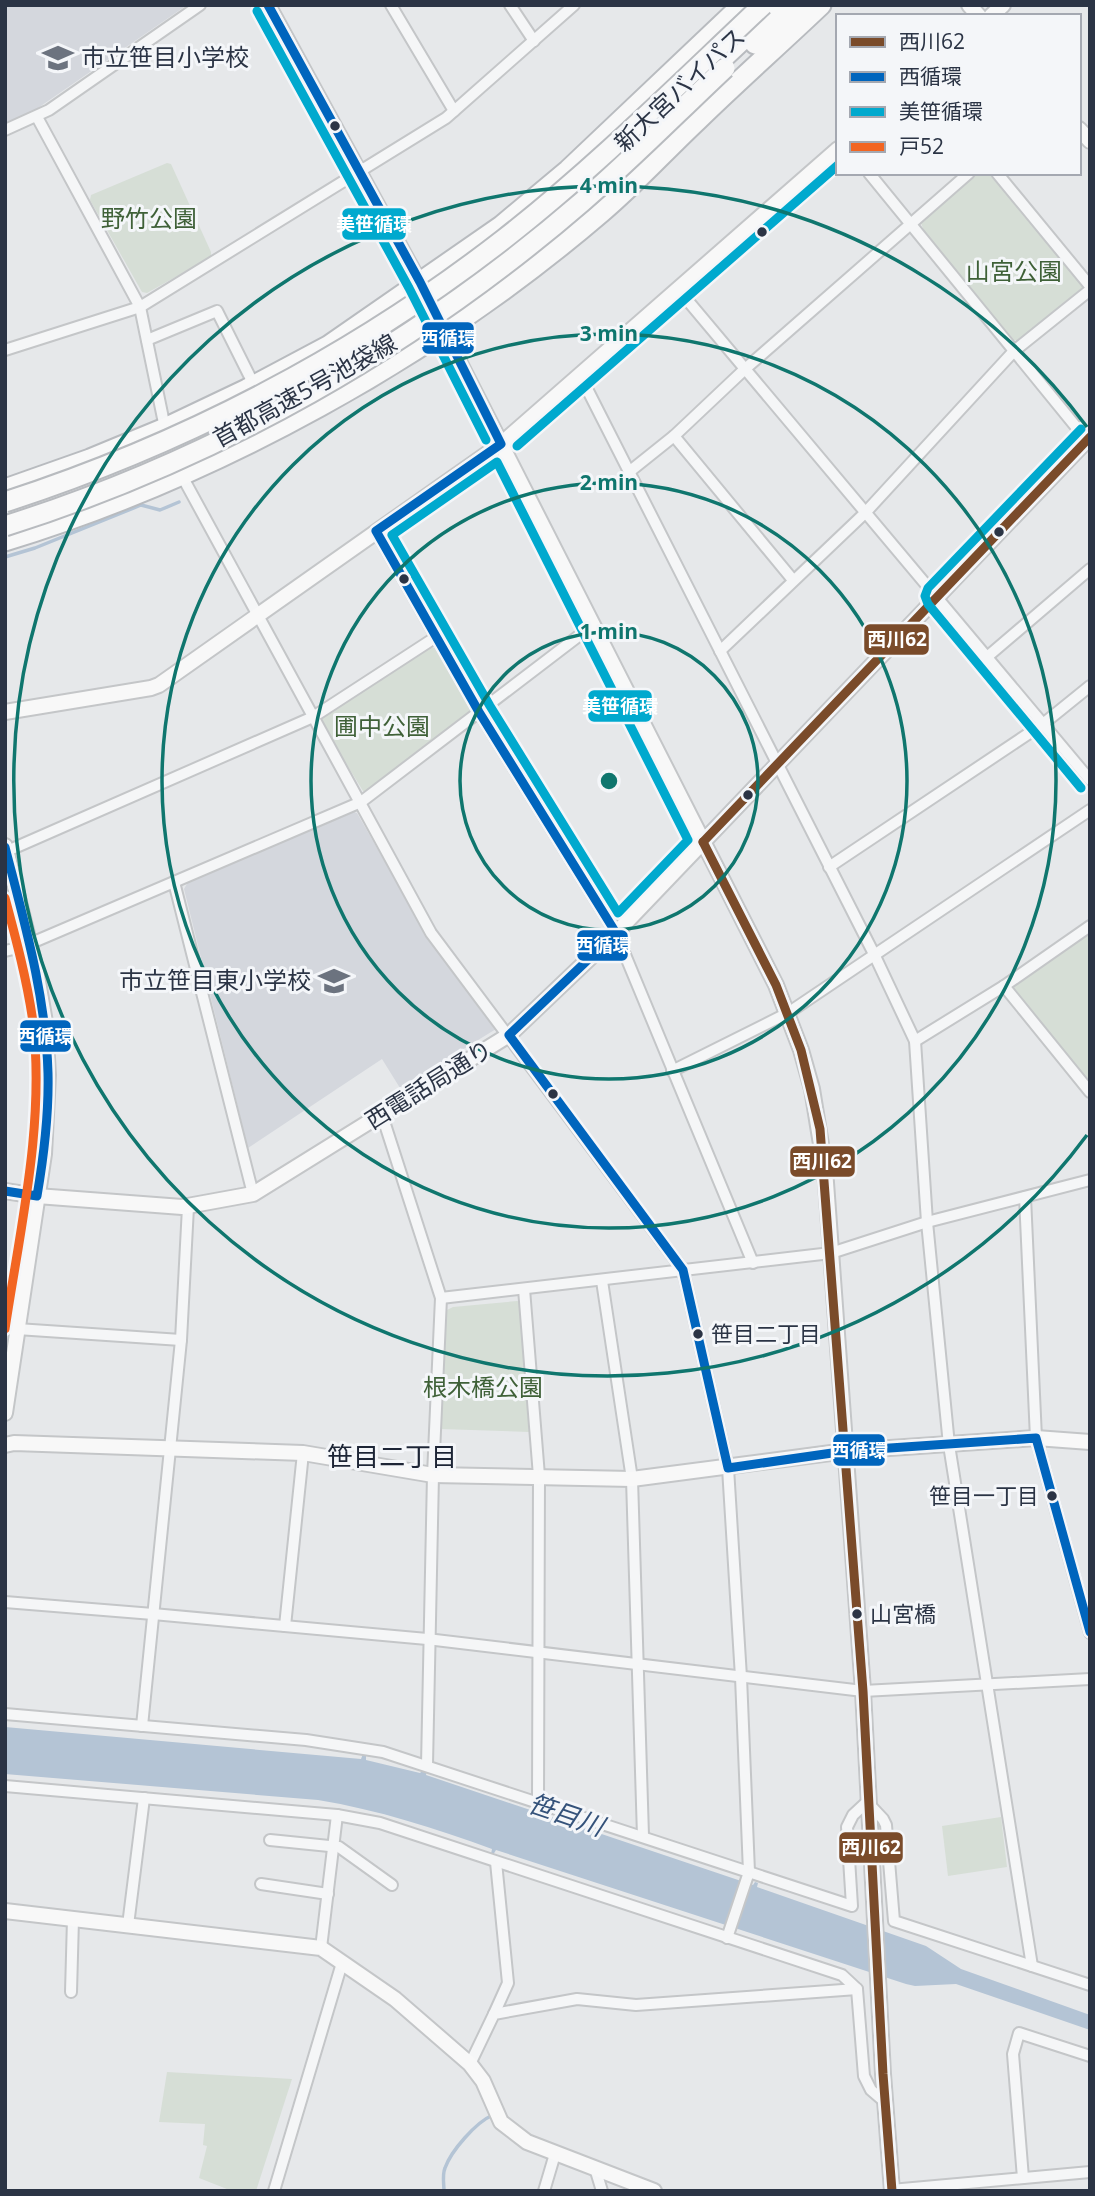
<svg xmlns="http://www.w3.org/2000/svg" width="1095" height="2196" font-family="'Open Sans','Noto Sans JP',sans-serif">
<rect width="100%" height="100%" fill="#e6e8ea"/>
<g fill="#d4d7dd">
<path d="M 5,5 L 187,5 L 35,110 L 5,123 Z"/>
<path d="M 354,812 L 357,813 L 426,934 L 496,1029 L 400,1088 L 382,1059 L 248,1148 L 184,889 L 188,882 Z"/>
</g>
<g fill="#d6ded6">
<path d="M 167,163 L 171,164 L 211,252 L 211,257 L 147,293 L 142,292 L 90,200 L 91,195 Z"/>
<path d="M 978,173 L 988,173 L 1082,282 L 1082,288 L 1018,340 L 1012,340 L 924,231 L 921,223 Z"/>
<path d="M 428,647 L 435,648 L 470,708 L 469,716 L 367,792 L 363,791 L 320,721 L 321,716 Z"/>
<path d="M 1090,926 L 1090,1092 L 1004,986 Z"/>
<path d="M 517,1301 L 520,1302 L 529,1432 L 440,1429 L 445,1311 L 453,1307 Z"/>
<path d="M 1001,1817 L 1007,1867 L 948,1876 L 942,1826 Z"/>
<path d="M 167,2072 L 292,2079 L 256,2191 L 232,2191 L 199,2178 L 207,2146 L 203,2145 L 205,2124 L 159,2122 Z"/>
</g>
<path fill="#b4c4d5" d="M 5,1727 L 361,1759 L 363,1754 L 366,1755 L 366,1760 L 420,1773 L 423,1770 L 427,1771 L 426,1775 L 753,1885 L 755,1882 L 758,1883 L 757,1887 L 926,1946 L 961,1969 L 1090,2015 L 1090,2030 L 956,1984 L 915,1986 L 906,1984 L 496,1850 L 493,1855 L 491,1854 L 492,1849 C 435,1828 378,1810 318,1800 L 5,1774 Z"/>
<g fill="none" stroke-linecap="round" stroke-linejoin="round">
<g stroke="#b4c4d5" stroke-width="3.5">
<path d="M 5,557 L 35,548 L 141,505 L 160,510 L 179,502"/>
<path d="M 444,2191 C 444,2184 442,2175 445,2168 C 451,2151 476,2122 493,2115"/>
</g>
<defs>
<g id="street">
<path d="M 391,5 L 454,111"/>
<path d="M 510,5 L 534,41"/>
<path d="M 37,117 L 140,307 L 165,428"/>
<path d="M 5,130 L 49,110 L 200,5"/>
<path d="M 869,173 L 1090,444"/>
<path d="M 997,173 L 1090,286"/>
<path d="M 678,289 L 1090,780"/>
<path d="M 147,340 L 217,311 L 254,385"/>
<path d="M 5,350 L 140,307 L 446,118 L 574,5"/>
<path d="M 580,375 L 874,954 L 915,1041 L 927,1222 L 949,1445 L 1032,1966"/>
<path d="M 674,436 L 793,580"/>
<path d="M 629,472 L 674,436 L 745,369 L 969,173"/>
<path d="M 182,476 L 431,933 L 683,1270 L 728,1468 L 741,1677 L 749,1872 L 727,1938"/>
<path d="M 376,531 L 479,712 L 616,933 L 753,1263"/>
<path d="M 720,651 L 865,513 L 1014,351 L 1090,290"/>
<path d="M 987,657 L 1090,569"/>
<path d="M 5,852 L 313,717 L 436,637"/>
<path d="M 829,867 L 1043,724 L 1090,686"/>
<path d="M 174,882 L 253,1194"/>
<path d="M 5,951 L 22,947 L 361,802 L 593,625"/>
<path d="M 1004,986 L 1090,1092"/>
<path d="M 915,1041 L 1004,986 L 1090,926"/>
<path d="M 672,1071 L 788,1013 L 1090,810"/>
<path d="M 382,1115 L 441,1298 L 433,1475 L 427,1765"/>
<path d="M 1025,1197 L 1036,1438 L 1090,1633"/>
<path d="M 602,1281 L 632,1479 L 643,1836"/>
<path d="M 524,1289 L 539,1476 L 538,1801"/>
<path d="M 441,1298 L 831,1253 L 927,1222 L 1090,1180"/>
<path d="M 17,1329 L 181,1340"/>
<path d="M 5,1602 L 153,1614 L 427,1639 L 863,1691 L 1090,1679"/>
<path d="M 285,1626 L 303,1453"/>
<path d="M 5,1714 L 306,1740 L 383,1752 L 852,1906 L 847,1827 L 853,1815 L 867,1802 L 883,1819 L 886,1825 L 894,1921 L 1090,1985"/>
<path d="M 142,1726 L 181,1340 L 188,1207"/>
<path d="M 5,1786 L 337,1815 L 380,1823 L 842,1975 L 857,1989 L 864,2076 L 871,2090 L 885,2102"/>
<path d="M 270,1840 L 339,1847 L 392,1885"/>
<path d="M 261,1884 L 328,1894"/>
<path d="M 128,1925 L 144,1798"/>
<path d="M 321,1948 L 337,1815"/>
<path d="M 71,1992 L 73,1919"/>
<path d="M 494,2014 L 508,1983 L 496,1862"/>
<path d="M 470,2064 L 494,2014 L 577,1999 L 636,2005 L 857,1989"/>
<path d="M 595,2168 L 602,2191"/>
<path d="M 1023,2178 L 1013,2054 L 1019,2033 L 1090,2056"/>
<path d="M 891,2190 L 1090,2172"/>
<path d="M 274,2191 L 342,1963"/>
<path d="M 544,2191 L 555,2154"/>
</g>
<g id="secondary">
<path d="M 268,5 L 423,289"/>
<path d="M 969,5 L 979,16"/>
<path d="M 991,16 L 1003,5"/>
<path d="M 1079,129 L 1090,141"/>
<path d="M 440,324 L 776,985 L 801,1050 L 812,1089 L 825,1169 L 863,1691 L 883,2074 L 892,2191"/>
<path d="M 5,712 L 151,688 L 159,685 L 501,444 L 838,149"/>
<path d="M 5,846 L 36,970 L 45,1022 L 48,1075 L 44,1154 L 5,1413"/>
<path d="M 5,1191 L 37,1196 L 182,1207 L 253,1194 L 509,1035 L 616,933 L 1090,437"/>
<path d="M 5,1445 L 14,1443 L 303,1453 L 433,1475 L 632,1479 L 846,1451 L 1036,1438 L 1090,1442"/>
<path d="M 5,1911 L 321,1948 L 395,1999 L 470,2064 L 483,2081 L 501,2122 L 527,2142 L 654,2191"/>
</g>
<g id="highway">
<path d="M 755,44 L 803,5"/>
<path d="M 704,76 L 780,5"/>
<path d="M 5,489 L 90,459 L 165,428 L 247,389 L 328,346 L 501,226 L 568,170 L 742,5"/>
<path d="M 5,541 C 218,476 433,357 602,212 C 636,183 666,150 698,120 C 738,81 780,44 821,5"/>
</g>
</defs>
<use href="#street" stroke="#c4c6c8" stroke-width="14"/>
<use href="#secondary" stroke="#c4c6c8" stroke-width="18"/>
<use href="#highway" stroke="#b8bbbf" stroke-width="23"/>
<use href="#street" stroke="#f5f6f7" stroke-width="10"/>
<use href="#secondary" stroke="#f8f8f8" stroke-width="14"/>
<use href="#highway" stroke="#f8f8f8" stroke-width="19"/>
<defs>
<g id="highway-bridge">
<path d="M 5,502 C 184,444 355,355 504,239 C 595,168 678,85 763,5"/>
<path d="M 5,526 C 217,459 414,347 582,202 C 631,160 677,113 725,68"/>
</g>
</defs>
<use href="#highway-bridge" stroke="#b8bbbf" stroke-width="23" stroke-linecap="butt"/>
<use href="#highway-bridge" stroke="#f8f8f8" stroke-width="19"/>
<defs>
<g id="bus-1">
<path d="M 703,842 L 776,985 L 801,1050 L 820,1129 L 863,1691 L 883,2074 L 892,2191"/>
<path d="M 703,842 L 1090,437"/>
</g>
<g id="bus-2">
<path d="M 268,5 L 420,282 L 501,444 L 376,531 L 479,712 L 616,933 L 509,1035 L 683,1270 L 728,1468 L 846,1451 L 1036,1438 L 1090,1632"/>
<path d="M 5,847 C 24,921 46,996 48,1073 C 49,1114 44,1155 37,1196 L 5,1191"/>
</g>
<g id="bus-3">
<path d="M 257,11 L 409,288 L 486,440"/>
<path d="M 517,446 L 838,165"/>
<path d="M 497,462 L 688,840 L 618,913 L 490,706 L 392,535 Z"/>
<path d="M 1081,788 L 928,604 L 925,596 L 928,588 L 1081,429"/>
</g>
<path id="bus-4" d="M 5,898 C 16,939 27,980 33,1022 C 45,1124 20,1229 5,1329"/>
</defs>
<use href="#bus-1" stroke="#f4f6f9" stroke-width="14"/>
<use href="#bus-2" stroke="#f4f6f9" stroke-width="14"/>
<use href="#bus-3" stroke="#f4f6f9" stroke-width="14"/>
<use href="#bus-4" stroke="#f4f6f9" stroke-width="14"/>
<use href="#bus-1" stroke="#7a4b2a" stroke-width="9"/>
<use href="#bus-2" stroke="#0065bd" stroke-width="9"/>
<use href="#bus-3" stroke="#00a9ce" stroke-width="9"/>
<use href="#bus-4" stroke="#f26522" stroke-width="9"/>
</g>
<g fill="none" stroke="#0f766e" stroke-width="3.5">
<circle cx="609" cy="781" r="149"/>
<circle cx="609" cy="781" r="298"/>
<circle cx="609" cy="781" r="447"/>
<path d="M1087 1135A595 595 0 1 1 1087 427"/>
</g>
<defs>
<symbol id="school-bare" viewBox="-9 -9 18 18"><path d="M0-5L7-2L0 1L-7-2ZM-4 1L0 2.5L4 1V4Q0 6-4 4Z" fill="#6c737f" stroke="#f4f6f9" stroke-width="2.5" paint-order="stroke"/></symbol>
</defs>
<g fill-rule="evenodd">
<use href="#school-bare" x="36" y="36" width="44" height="44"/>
<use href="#school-bare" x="312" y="959" width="44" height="44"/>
</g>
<g fill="#2b3445" stroke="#f4f6f9" stroke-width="2.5">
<circle cx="335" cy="126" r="6"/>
<circle cx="762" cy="232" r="6"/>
<circle cx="999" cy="532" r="6"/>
<circle cx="404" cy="579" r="6"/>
<circle cx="748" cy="795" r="6"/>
<circle cx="553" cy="1094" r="6"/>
<circle cx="698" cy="1334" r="6"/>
<circle cx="1052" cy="1496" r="6"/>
<circle cx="857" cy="1614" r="6"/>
</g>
<g text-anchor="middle" stroke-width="6" stroke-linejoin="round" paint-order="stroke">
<g font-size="22" fill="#2b3445" stroke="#f4f6f9" text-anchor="start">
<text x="711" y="1342">笹目二丁目</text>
<text x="1039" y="1504" text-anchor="end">笹目一丁目</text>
<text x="870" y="1622">山宮橋</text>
</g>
<g font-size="24" fill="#2b3445" stroke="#f4f6f9" text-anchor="start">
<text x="81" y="66">市立笹目小学校</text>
<text x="311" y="989" text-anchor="end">市立笹目東小学校</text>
</g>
<g font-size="24" fill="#2b3445" stroke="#f4f6f9">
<text transform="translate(680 90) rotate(-43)" y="8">新大宮バイパス</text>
<text transform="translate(305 391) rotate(-29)" y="8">首都高速5号池袋線</text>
<text transform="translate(429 1085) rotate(-32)" y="8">西電話局通り</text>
</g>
<g font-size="24" fill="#3f6138" stroke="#f4f6f9">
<text x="149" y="227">野竹公園</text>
<text x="1014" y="280">山宮公園</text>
<text x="382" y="735">圃中公園</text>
<text x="483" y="1396">根木橋公園</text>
</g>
<g font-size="26" fill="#1d2536" stroke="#f4f6f9">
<text x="392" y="1466">笹目二丁目</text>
</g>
<g font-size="26" font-style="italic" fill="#34527a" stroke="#f4f6f9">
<text transform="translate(566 1815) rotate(19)" y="9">笹目川</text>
</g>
</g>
<circle cx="609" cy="781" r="10" fill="#0f766e" stroke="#f4f6f9" stroke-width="3.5"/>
<g font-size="21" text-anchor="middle" font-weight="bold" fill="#0f766e" stroke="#f4f6f9" stroke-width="6" stroke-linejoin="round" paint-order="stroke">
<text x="609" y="193">4 min</text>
<text x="609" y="341">3 min</text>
<text x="609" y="490">2 min</text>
<text x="609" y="639">1 min</text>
</g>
<g stroke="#f4f6f9" stroke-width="2.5">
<rect x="341" y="207" width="66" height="34" rx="7" fill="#00a9ce"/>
<rect x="421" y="321" width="54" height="34" rx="7" fill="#0065bd"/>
<rect x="863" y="623" width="67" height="33" rx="7" fill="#7a4b2a"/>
<rect x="587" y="689" width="66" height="34" rx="7" fill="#00a9ce"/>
<rect x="576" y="929" width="53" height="33" rx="7" fill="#0065bd"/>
<rect x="19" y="1019" width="53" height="34" rx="7" fill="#0065bd"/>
<rect x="789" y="1145" width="67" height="33" rx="7" fill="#7a4b2a"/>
<rect x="832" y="1433" width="54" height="34" rx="7" fill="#0065bd"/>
<rect x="838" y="1831" width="66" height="33" rx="7" fill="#7a4b2a"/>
</g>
<g font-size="19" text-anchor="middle" font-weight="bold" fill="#fff">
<text x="374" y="231">美笹循環</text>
<text x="448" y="345">西循環</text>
<text x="897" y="646">西川62</text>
<text x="620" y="713">美笹循環</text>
<text x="603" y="952">西循環</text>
<text x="45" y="1043">西循環</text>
<text x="822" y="1168">西川62</text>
<text x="859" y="1457">西循環</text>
<text x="871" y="1854">西川62</text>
</g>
<rect width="1095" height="2196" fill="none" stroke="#2b3445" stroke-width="14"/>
<rect x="836" y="14" width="245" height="161" fill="#f4f6f9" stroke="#a4a8b1" stroke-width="2"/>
<rect x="850" y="37" width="35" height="10" fill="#7a4b2a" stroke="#a4a8b1" stroke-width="2"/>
<text x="899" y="49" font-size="21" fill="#2b3445">西川62</text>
<rect x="850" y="72" width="35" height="10" fill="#0065bd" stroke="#a4a8b1" stroke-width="2"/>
<text x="899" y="84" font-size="21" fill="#2b3445">西循環</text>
<rect x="850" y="107" width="35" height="10" fill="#00a9ce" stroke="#a4a8b1" stroke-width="2"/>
<text x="899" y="119" font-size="21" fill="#2b3445">美笹循環</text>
<rect x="850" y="142" width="35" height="10" fill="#f26522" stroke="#a4a8b1" stroke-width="2"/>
<text x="899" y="154" font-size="21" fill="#2b3445">戸52</text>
</svg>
